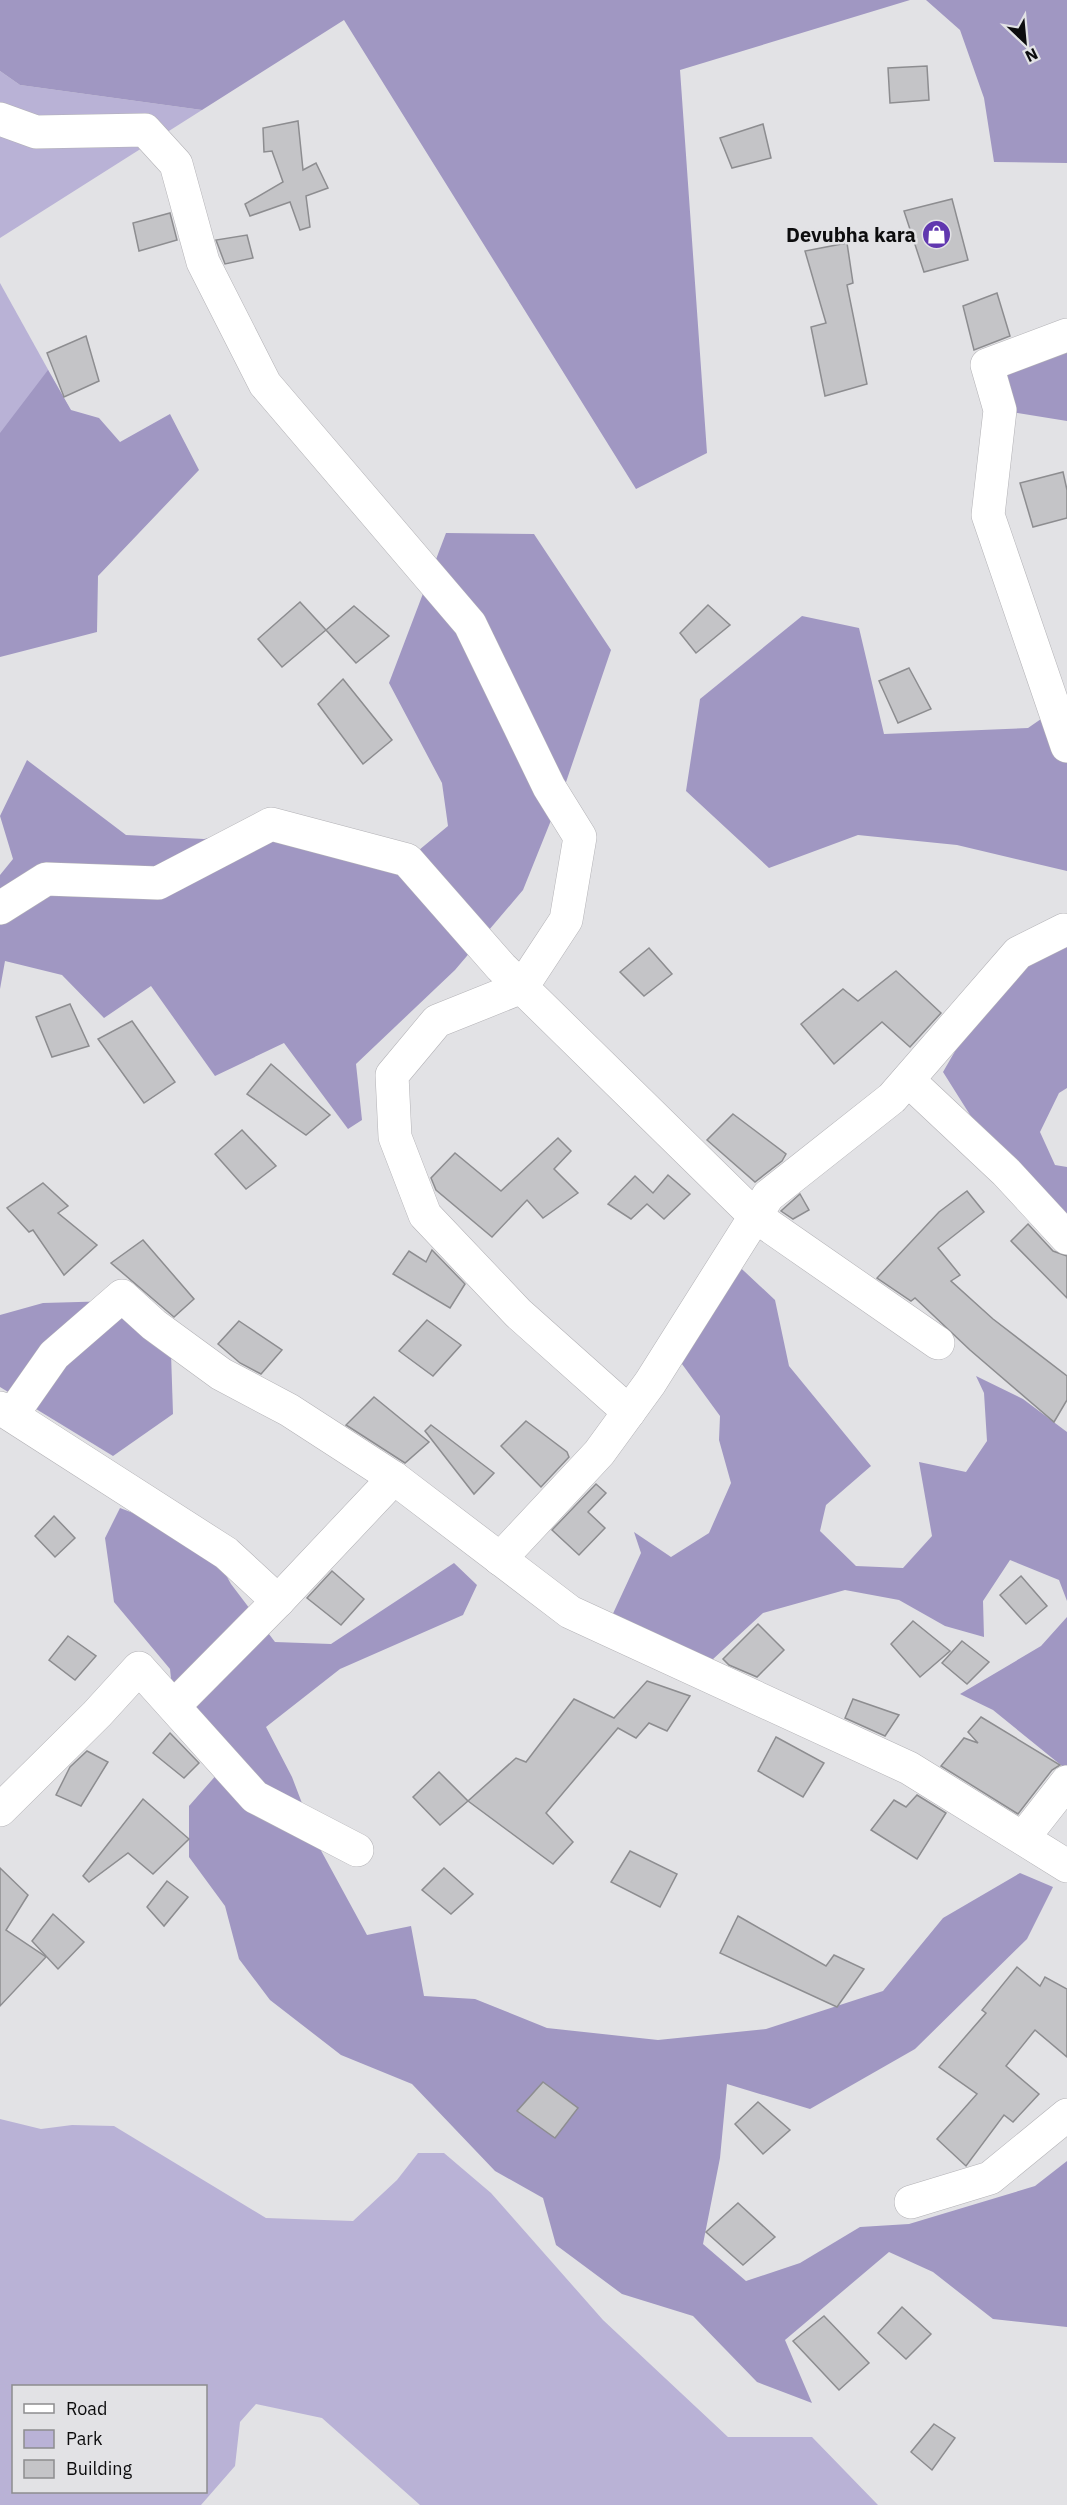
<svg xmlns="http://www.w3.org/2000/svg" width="1067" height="2505" font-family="'IBM Plex Sans',sans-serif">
<rect width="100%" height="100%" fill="#e2e2e5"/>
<g fill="#b9b2d6" fill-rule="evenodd">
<path d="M 0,71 L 20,85 L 202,110 L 0,238 Z"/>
<path d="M 0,283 L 96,456 L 0,539 Z"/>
<path d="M 0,2119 L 41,2129 L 72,2125 L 114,2126 L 266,2218 L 353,2221 L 397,2180 L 418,2153 L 444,2153 L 491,2193 L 603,2320 L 728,2437 L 812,2437 L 878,2505 L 420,2505 L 322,2418 L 256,2404 L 240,2422 L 235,2466 L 201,2505 L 0,2505 ZM 14,2386 L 206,2386 L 206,2492 L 14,2492 Z"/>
</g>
<g fill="#a097c2">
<path d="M 0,0 L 910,0 L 680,70 L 707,453 L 636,489 L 344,20 L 202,110 L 20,85 L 0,71 Z"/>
<path d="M 926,0 L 1067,0 L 1067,163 L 994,162 L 984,98 L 960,30 Z"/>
<path d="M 1067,335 L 1067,421 L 1000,410 L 987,365 Z"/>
<path d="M 48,370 L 71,410 L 99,418 L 120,442 L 170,414 L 199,470 L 98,576 L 97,632 L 0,657 L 0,433 Z"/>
<path d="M 446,533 L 534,534 L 611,650 L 564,788 L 523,890 L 455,970 L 356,1064 L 362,1120 L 348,1129 L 284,1043 L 215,1076 L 151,986 L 104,1018 L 62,975 L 5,961 L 0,989 L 0,875 L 13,859 L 0,816 L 27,760 L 126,835 L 204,839 L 271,824 L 407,860 L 448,826 L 442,783 L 389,683 Z"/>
<path d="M 802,616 L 859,628 L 884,734 L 1028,728 L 1067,701 L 1067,871 L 957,845 L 858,835 L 769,868 L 686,791 L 700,699 Z"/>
<path d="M 1067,935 L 1067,1088 L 1059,1093 L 1040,1132 L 1055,1165 L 1067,1167 L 1067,1216 L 1006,1172 L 943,1072 L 999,975 Z"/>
<path d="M 729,1257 L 775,1300 L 789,1366 L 871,1466 L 826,1505 L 820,1531 L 856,1566 L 903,1568 L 932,1536 L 919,1462 L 966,1472 L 987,1441 L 984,1393 L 976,1376 L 1023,1399 L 1067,1432 L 1067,1601 L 1059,1580 L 1010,1560 L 983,1601 L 984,1637 L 945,1626 L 899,1600 L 845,1590 L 763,1613 L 699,1672 L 610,1620 L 641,1553 L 634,1532 L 671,1557 L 709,1533 L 731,1483 L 719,1440 L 720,1416 L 671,1349 Z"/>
<path d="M 114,1301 L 171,1353 L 173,1414 L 113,1456 L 0,1387 L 0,1315 L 43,1303 Z"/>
<path d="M 120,1508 L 207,1541 L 231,1584 L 275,1642 L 331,1644 L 454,1563 L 477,1585 L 463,1615 L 340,1669 L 266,1727 L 292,1777 L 318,1845 L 367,1935 L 411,1926 L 424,1996 L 475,1999 L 547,2028 L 658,2040 L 766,2029 L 883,1991 L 943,1918 L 1020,1873 L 1053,1887 L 1027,1939 L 915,2049 L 810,2109 L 727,2084 L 720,2158 L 703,2244 L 746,2281 L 800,2263 L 860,2227 L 909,2224 L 1035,2186 L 1067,2161 L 1067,2327 L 993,2319 L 933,2272 L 889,2252 L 785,2340 L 812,2403 L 757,2382 L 693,2316 L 622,2294 L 556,2245 L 543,2198 L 495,2171 L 412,2084 L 341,2055 L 270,2000 L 239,1959 L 225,1906 L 189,1857 L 189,1806 L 226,1764 L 174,1706 L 170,1669 L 114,1602 L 105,1538 Z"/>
<path d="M 1067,1617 L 1067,1770 L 993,1710 L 960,1694 L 1041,1646 Z"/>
</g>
<g fill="#c4c4c7" stroke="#8d8d90" stroke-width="1.5">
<path d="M 927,66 L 929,100 L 890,103 L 888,68 Z"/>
<path d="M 298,121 L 303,170 L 316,163 L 328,188 L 306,196 L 310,227 L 300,230 L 290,202 L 250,216 L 245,204 L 283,182 L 272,151 L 264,152 L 263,128 Z"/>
<path d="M 763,124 L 771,158 L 732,168 L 720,138 Z"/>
<path d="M 952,199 L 968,260 L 924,272 L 904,211 Z"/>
<path d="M 170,213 L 177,240 L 139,251 L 133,223 Z"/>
<path d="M 247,235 L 253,258 L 225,264 L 216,240 Z"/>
<path d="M 847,243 L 853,283 L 847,285 L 867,384 L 825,396 L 811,327 L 826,323 L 805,251 Z"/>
<path d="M 997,293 L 1010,336 L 974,350 L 963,306 Z"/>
<path d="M 86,336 L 99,381 L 64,397 L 47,353 Z"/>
<path d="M 1063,472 L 1067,490 L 1067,518 L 1033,527 L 1020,483 Z"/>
<path d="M 300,602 L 326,630 L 282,667 L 258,639 Z"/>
<path d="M 708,605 L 730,625 L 696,653 L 680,633 Z"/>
<path d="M 354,606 L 389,636 L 356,663 L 326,630 Z"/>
<path d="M 909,668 L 931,709 L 898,723 L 879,681 Z"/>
<path d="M 343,679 L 392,740 L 363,764 L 318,704 Z"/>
<path d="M 649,948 L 672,974 L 644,996 L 620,972 Z"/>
<path d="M 896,971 L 941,1013 L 910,1047 L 882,1022 L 834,1064 L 801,1024 L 843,989 L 858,1001 Z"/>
<path d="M 70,1004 L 89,1046 L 52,1057 L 36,1017 Z"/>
<path d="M 132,1021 L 175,1082 L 144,1103 L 98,1039 Z"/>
<path d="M 271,1064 L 330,1115 L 306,1135 L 247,1094 Z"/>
<path d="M 733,1114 L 786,1154 L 782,1161 L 755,1182 L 707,1140 Z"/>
<path d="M 242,1130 L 276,1166 L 246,1189 L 215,1154 Z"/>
<path d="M 558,1138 L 571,1151 L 554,1169 L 578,1193 L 543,1218 L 527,1200 L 492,1237 L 436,1190 L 431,1178 L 455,1153 L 501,1191 Z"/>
<path d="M 668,1175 L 690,1194 L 664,1219 L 647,1204 L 631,1219 L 608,1204 L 635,1176 L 653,1193 Z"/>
<path d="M 43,1183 L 68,1206 L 58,1213 L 97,1245 L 64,1275 L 33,1230 L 29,1232 L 7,1208 Z"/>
<path d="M 967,1191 L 984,1212 L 938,1248 L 960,1275 L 951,1281 L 993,1319 L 1067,1376 L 1067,1400 L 1054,1422 L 970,1350 L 915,1298 L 911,1301 L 877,1278 L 939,1212 Z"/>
<path d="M 800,1194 L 809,1210 L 793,1219 L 781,1211 Z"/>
<path d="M 1028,1224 L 1053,1251 L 1067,1256 L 1067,1298 L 1011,1241 Z"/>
<path d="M 143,1240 L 194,1299 L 174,1317 L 111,1263 Z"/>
<path d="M 432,1250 L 465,1284 L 450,1308 L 393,1274 L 409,1251 L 426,1262 Z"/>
<path d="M 427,1320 L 461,1345 L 433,1376 L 399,1351 Z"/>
<path d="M 239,1321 L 282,1350 L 261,1374 L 240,1363 L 218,1344 Z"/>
<path d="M 374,1397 L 429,1442 L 405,1463 L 346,1425 Z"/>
<path d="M 526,1421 L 567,1452 L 569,1457 L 541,1487 L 501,1446 Z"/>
<path d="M 431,1425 L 494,1473 L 474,1494 L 425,1431 Z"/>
<path d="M 596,1484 L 606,1493 L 588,1512 L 605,1528 L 579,1555 L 552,1530 Z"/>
<path d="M 54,1516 L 75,1538 L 55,1557 L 35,1536 Z"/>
<path d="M 332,1571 L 364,1599 L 341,1625 L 307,1598 Z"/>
<path d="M 1021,1576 L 1047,1606 L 1026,1624 L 1000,1595 Z"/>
<path d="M 913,1621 L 950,1651 L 920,1677 L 891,1644 Z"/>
<path d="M 758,1624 L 784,1650 L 757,1677 L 729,1665 L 723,1659 Z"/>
<path d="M 68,1636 L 96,1656 L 75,1680 L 49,1660 Z"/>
<path d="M 962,1641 L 989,1662 L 967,1684 L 942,1663 Z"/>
<path d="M 647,1681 L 690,1696 L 667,1731 L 649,1723 L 636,1738 L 618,1728 L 546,1813 L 573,1842 L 553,1864 L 468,1801 L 516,1758 L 526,1762 L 574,1699 L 614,1718 Z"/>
<path d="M 853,1699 L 899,1715 L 885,1736 L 845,1718 Z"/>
<path d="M 981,1717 L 1060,1765 L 1052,1770 L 1018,1814 L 941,1766 L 964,1738 L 978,1743 L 968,1732 Z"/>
<path d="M 170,1733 L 199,1763 L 184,1778 L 153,1753 Z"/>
<path d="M 776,1737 L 824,1763 L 803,1797 L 758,1771 Z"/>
<path d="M 87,1751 L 108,1762 L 81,1806 L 56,1795 L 70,1767 Z"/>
<path d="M 439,1772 L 468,1801 L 440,1825 L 413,1797 Z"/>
<path d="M 917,1795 L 946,1813 L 917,1859 L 871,1830 L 894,1800 L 906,1807 Z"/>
<path d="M 143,1799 L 189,1839 L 153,1874 L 128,1853 L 89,1882 L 83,1876 Z"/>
<path d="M 630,1851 L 677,1874 L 660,1907 L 611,1882 Z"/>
<path d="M 0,1868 L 28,1895 L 6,1930 L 46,1957 L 0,2006 Z"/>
<path d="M 444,1868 L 473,1894 L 451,1914 L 422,1890 Z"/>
<path d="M 167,1881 L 188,1897 L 164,1926 L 147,1907 Z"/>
<path d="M 53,1914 L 84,1942 L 58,1969 L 32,1941 Z"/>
<path d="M 738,1916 L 826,1966 L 834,1955 L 864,1969 L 837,2007 L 720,1953 Z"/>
<path d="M 1017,1967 L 1040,1986 L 1045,1977 L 1067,1989 L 1067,2057 L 1035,2030 L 1006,2066 L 1039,2094 L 1013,2122 L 1004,2115 L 966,2166 L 937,2139 L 977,2094 L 939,2067 L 986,2013 L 982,2010 Z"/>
<path d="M 543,2082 L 578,2108 L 555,2138 L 517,2111 Z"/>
<path d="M 758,2102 L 790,2130 L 763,2154 L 735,2124 Z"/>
<path d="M 738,2203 L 775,2237 L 743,2265 L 706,2232 Z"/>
<path d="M 902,2307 L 931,2334 L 906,2359 L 878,2333 Z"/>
<path d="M 824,2316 L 869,2363 L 839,2390 L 793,2341 Z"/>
<path d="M 934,2424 L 955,2438 L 932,2470 L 911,2452 Z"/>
</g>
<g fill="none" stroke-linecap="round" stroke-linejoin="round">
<defs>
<g id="minor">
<path d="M 0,119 L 36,132 L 145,130 L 176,164 L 203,262 L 265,384 L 470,624 L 549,787 L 580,837 L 566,920 L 522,987 L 437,1021 L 392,1075 L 395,1137 L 425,1215 L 518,1313 L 629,1412"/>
<path d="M 1067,335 L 987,365 L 1000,410 L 988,515 L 1067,746"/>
<path d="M 0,908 L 46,879 L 158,883 L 271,824 L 407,860 L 501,967 L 755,1216 L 938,1343"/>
<path d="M 908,1080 L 1006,1172 L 1067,1238"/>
<path d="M 0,1408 L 226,1553 L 278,1601"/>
<path d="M 12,1415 L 54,1355 L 122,1296 L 154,1325 L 221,1374 L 289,1410 L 394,1478 L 570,1612 L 909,1768 L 1067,1866"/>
<path d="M 500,1559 L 599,1453 L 650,1383 L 768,1196 L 892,1098 L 1018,953 L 1064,930"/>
<path d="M 174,1706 L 278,1601 L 394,1478"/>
<path d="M 0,1810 L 97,1714 L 139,1668 L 255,1797 L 357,1850"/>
<path d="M 1023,1838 L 1067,1782"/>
<path d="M 911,2202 L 990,2178 L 1067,2115"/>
</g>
</defs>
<use href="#minor" stroke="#b3b2b6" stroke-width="34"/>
<use href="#minor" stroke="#fff" stroke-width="33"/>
</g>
<defs>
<symbol id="shop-disc" viewBox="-11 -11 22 22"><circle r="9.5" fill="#6037af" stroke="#e2e2e5"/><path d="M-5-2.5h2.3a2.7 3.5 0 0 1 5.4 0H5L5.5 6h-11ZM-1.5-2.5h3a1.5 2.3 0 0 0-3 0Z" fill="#fff"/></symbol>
</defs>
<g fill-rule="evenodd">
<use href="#shop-disc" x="920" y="218" width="33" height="33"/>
</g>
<g text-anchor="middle" stroke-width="5" stroke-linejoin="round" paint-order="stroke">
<g font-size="20" font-weight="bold" fill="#0d0d0e" stroke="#e2e2e5" text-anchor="end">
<text x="916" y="242">Devubha kara</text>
</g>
</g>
<rect x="12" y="2385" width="195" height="108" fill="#e2e2e5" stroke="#8d8d8f" stroke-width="1.5"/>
<rect x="24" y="2404" width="30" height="9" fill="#ffffff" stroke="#8d8d8f" stroke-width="1.5"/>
<text x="66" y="2415" font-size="18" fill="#0d0d0e">Road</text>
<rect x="24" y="2430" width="30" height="18" fill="#b9b2d6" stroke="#8d8d8f" stroke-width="1.5"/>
<text x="66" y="2445" font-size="18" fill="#0d0d0e">Park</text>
<rect x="24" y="2460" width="30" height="18" fill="#c4c4c7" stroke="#8d8d8f" stroke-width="1.5"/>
<text x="66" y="2475" font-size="18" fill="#0d0d0e">Building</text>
<g transform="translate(1025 42) rotate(154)" stroke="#e2e2e5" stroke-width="4.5" paint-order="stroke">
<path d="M0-4.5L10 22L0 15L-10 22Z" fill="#0d0d0e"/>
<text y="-9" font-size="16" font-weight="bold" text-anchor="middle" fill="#0d0d0e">N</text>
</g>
</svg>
